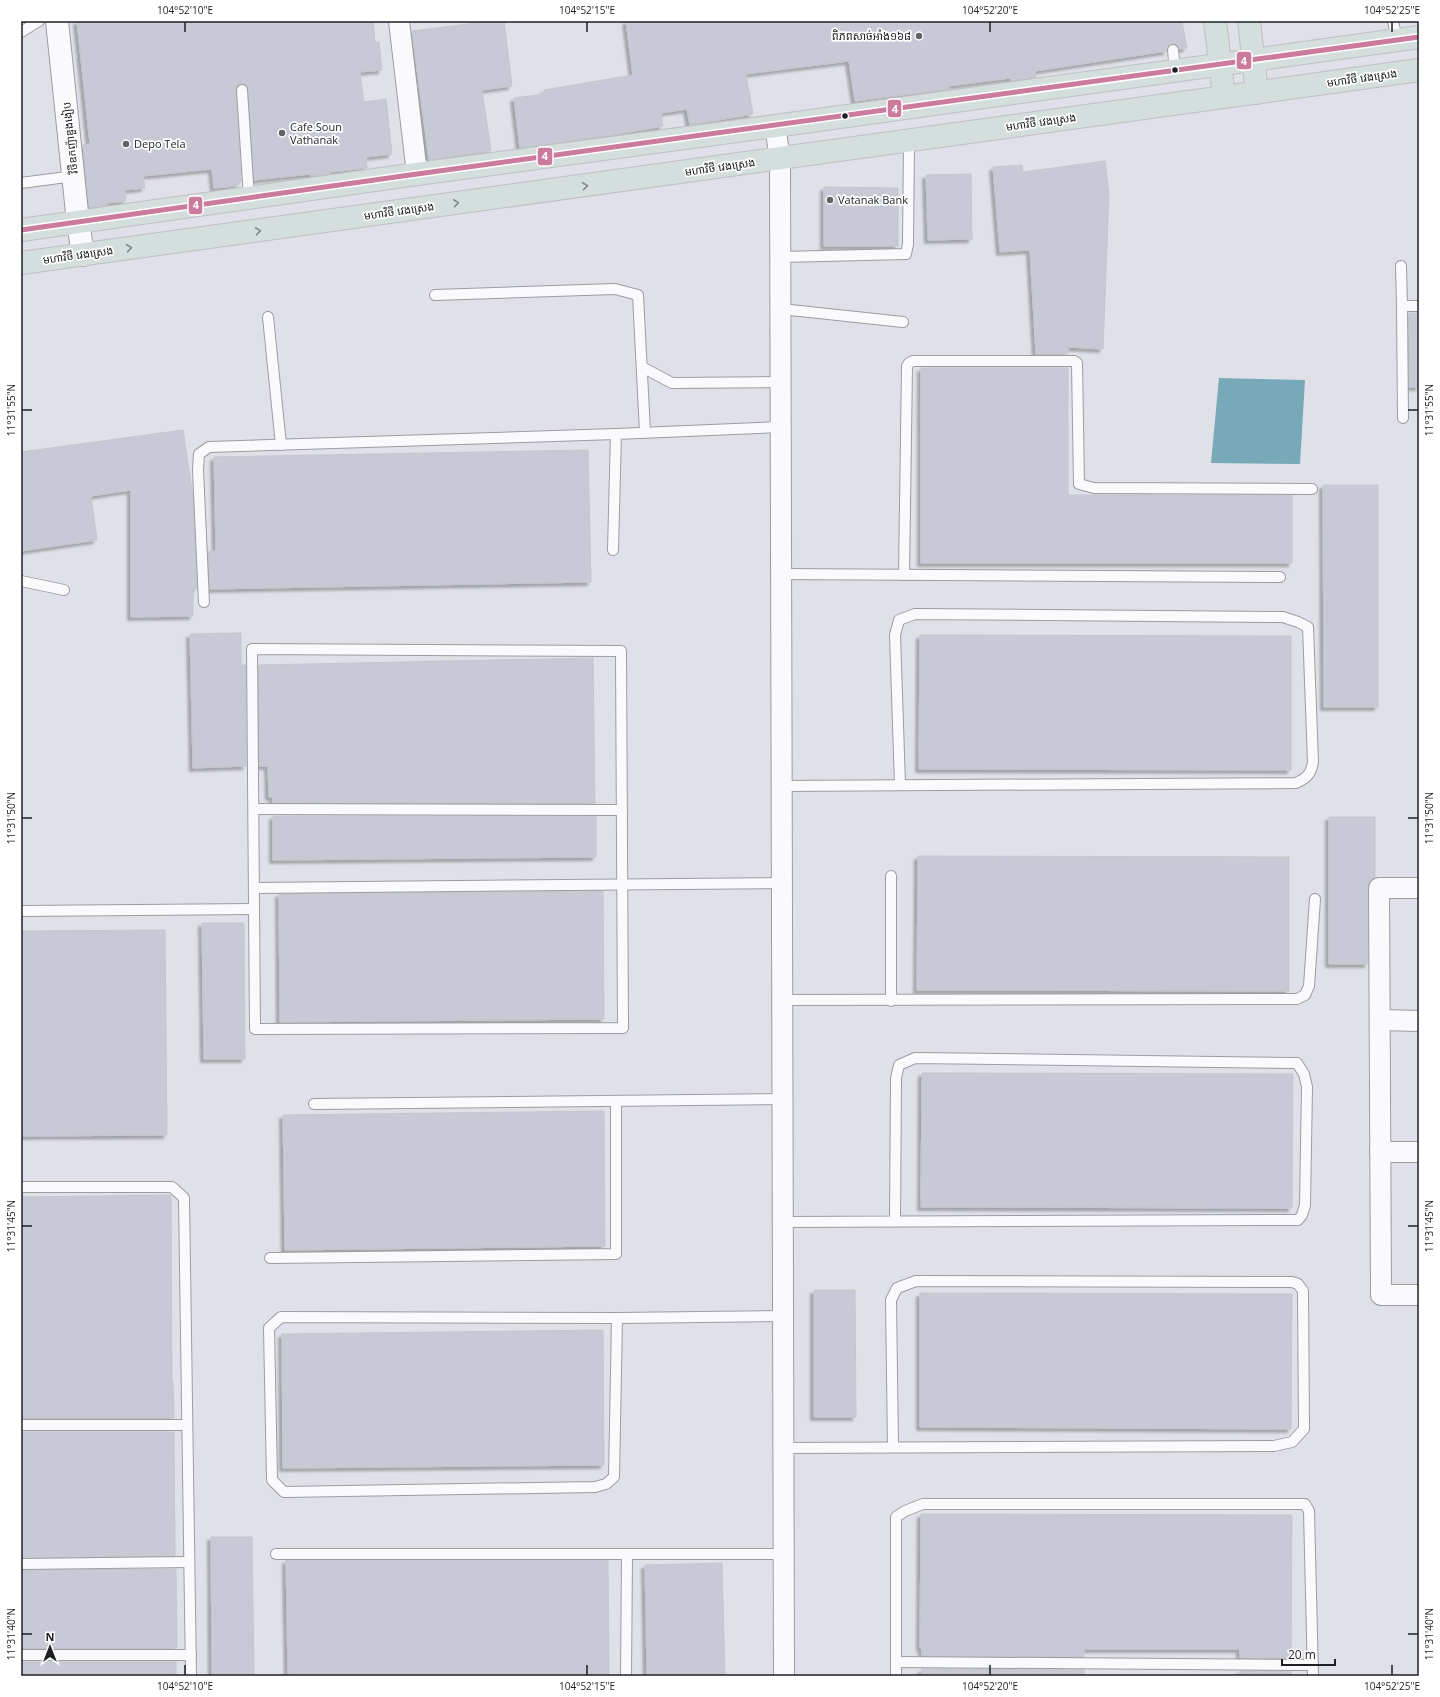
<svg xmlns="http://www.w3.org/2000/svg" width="1440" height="1697" font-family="'Open Sans','Noto Sans Khmer',sans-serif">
<defs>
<filter id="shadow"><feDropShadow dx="-3.5" dy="3.5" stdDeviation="1" flood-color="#0004"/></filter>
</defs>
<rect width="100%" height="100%" fill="#e0e1e8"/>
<path fill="#78a9b8" d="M 1219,378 L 1305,380 L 1300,464 L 1211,463 Z"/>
<g fill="#c7cad6" stroke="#c4c6ca" filter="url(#shadow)">
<path d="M 77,21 L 373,21 L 375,42 L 379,42 L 382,70 L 360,72 L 364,102 L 386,99 L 392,154 L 366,157 L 367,168 L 330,172 L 330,174 L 310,176 L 310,174 L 254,180 L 248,90 L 245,84 L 241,84 L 236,87 L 236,90 L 241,181 L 237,186 L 214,188 L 212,169 L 143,176 L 145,188 L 125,190 L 126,201 L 106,203 L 107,205 L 89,208 L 83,145 L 90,144 Z"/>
<path d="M 491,21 L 504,21 L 512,86 L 482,90 L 491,151 L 429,160 L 412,31 Z"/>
<path d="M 626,21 L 1182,21 L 1187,48 L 1179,49 L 1176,44 L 1172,44 L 1167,47 L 1167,51 L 1035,71 L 1036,77 L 1011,81 L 1010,78 L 949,86 L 950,89 L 855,101 L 849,61 L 746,74 L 753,114 L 690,125 L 687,109 L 661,113 L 663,126 L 619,134 L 520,148 L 514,98 L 545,94 L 544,90 L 633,75 Z"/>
<path d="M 1105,161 L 1109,193 L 1103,349 L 1068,347 L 1068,354 L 1036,354 L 1030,250 L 1000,252 L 993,167 L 1022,165 L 1023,172 Z"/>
<path d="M 971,174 L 972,239 L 928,240 L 926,175 Z"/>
<path d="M 824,187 L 898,188 L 898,246 L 824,246 Z"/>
<rect x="1409" y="313" width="10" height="74"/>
<path d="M 921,368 L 1068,368 L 1068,495 L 1292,495 L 1292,563 L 921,563 Z"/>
<path d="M 183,430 L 193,497 L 197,589 L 193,589 L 193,616 L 131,617 L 131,490 L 91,496 L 97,540 L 21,551 L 21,452 Z"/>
<path d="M 588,450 L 591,582 L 210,589 L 208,552 L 216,551 L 214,457 Z"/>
<path d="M 1323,485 L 1378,485 L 1378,707 L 1324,707 Z"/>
<path d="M 241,633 L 241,665 L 246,665 L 246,766 L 193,768 L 190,634 Z"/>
<path d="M 920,635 L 1291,636 L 1291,770 L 919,769 Z"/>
<path d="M 593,658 L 595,803 L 273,803 L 273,797 L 269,797 L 268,766 L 259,766 L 259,665 Z"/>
<path d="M 273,816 L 596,816 L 596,857 L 273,860 Z"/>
<path d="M 1329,817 L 1375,817 L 1375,877 L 1369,882 L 1368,888 L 1368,964 L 1329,964 Z"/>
<path d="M 918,856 L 1289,857 L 1289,991 L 917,990 Z"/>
<path d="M 603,891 L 604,1019 L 280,1022 L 279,894 Z"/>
<path d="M 202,923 L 244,923 L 245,1059 L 204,1059 Z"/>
<path d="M 165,930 L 167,1135 L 21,1136 L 21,931 Z"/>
<path d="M 922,1073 L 1293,1074 L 1292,1208 L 921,1207 Z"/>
<path d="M 604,1111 L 605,1246 L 285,1250 L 283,1115 Z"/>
<path d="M 171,1195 L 172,1382 L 173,1382 L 174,1418 L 21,1418 L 21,1197 Z"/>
<path d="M 814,1290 L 855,1290 L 856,1417 L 814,1417 Z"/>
<path d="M 920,1293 L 1292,1294 L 1291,1429 L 920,1427 Z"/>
<path d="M 603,1330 L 604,1465 L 283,1468 L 282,1334 Z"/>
<path d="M 21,1432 L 174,1432 L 175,1556 L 21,1558 Z"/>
<path d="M 921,1514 L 1292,1515 L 1291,1658 L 1240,1658 L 1240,1649 L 1084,1649 L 1084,1657 L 922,1656 L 922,1648 L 920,1648 Z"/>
<path d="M 211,1537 L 252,1537 L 254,1676 L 212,1676 Z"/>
<path d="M 286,1560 L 608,1560 L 609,1676 L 288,1676 Z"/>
<path d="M 722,1563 L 725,1676 L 647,1676 L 645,1565 Z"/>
<path d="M 176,1569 L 177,1648 L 21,1648 L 21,1570 Z"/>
<rect x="21" y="1662" width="155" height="14"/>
<path d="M 922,1669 L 1084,1670 L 1084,1676 L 922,1676 Z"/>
<rect x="1240" y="1671" width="51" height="5"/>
</g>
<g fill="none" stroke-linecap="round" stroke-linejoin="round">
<defs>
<g id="service">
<path d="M 1393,21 L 1397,40"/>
<path d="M 21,32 L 39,21"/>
<path d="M 1173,50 L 1175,71"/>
<path d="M 242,90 L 249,198"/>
<path d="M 21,183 L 74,176"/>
<path d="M 781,257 L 906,254 L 908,244 L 909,141"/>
<path d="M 1401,266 L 1402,306 L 1419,306"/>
<path d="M 435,295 L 615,289 L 638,295 L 645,432"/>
<path d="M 1402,306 L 1403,418"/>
<path d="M 781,309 L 903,322"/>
<path d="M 268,317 L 281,445"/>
<path d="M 642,367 L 672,383 L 781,382"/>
<path d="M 613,550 L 616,434 L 781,427"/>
<path d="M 781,574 L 1280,577"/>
<path d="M 904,575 L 907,366 L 909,363 L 913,361 L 1074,361 L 1077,363 L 1079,484 L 1094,488 L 1312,489"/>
<path d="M 21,581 L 64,590"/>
<path d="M 204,602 L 198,470 L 199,454 L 209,447 L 616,434"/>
<path d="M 252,649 L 621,651 L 623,1028 L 255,1029 Z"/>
<path d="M 782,786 L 1296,783 C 1307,778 1311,774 1313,762 L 1308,627 L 1298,622 L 1283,617 L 915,614 L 899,620 L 895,635 L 900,784"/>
<path d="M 254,809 L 622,810"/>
<path d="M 891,876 L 891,1001"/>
<path d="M 254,888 L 782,883"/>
<path d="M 21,911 L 254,909"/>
<path d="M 782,1000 L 1297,999 L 1305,995 L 1309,986 L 1315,899"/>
<path d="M 314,1104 L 782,1099"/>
<path d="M 21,1187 L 172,1187 L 184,1198 L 191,1676"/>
<path d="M 783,1222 L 1298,1220 L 1302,1215 L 1305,1205 L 1307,1087 L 1304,1074 L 1297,1063 L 915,1058 L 899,1065 L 896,1078 L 895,1222"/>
<path d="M 270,1258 L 616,1254 L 616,1101"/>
<path d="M 617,1318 L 614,1477 L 606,1484 L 595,1487 L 284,1492 L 272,1480 L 269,1328 L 281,1317 L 617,1318 L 783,1316"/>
<path d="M 21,1425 L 187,1425"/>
<path d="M 783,1448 L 1274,1446 L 1292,1442 L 1304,1429 L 1303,1291 L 1298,1284 L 1292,1282 L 916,1281 L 897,1288 L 891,1300 L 893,1447"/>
<path d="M 276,1554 L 783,1554"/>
<path d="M 21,1564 L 189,1562"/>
<path d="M 21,1655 L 191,1655"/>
<path d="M 896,1662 L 1313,1665"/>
<path d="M 626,1676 L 627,1554"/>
<path d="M 896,1676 L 896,1517 L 905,1511 L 923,1504 L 1305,1504 L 1309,1511 L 1313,1676"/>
</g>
<g id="minor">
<path d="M 399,21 L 417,174"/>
<path d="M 775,126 L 780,159 L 784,1676"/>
<path d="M 1419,888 L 1379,888 L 1381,1295 L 1419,1295"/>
<path d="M 1380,1020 L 1419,1021"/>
<path d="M 1380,1152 L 1419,1152"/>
</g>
<path id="tertiary" d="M 57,21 L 78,222 L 83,255"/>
<g id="primary">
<path d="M 1215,21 L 1224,97"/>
<path d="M 1249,21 L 1257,93"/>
<path d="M 21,230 L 417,174 L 775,126 L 1419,37"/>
<path d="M 21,263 L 1419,70"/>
</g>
</defs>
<use href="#service" stroke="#9b9da2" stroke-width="12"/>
<use href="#minor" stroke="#9b9da2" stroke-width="22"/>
<use href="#tertiary" stroke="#9b9da2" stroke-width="24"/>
<use href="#primary" stroke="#bebfc3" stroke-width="24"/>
<use href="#service" stroke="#fafafc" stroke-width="10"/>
<use href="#minor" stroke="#fafafc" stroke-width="20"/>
<use href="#tertiary" stroke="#fafafc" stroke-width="22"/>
<use href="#primary" stroke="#d4dedc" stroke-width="22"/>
<defs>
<path id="bus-1" d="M 21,230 L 417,174 L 1419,37"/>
</defs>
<use href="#bus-1" stroke="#fff" stroke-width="8"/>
<use href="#bus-1" stroke="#cb7b9e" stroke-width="5"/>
</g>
<defs><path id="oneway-chevron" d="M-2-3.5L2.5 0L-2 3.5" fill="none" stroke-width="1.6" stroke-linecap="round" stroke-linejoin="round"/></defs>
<g stroke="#828889">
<use href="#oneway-chevron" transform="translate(585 186) rotate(-8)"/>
<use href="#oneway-chevron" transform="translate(456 203) rotate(-8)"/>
<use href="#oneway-chevron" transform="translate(258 231) rotate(-8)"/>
<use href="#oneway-chevron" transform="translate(129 248) rotate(-8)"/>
</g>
<path fill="none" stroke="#1d1f23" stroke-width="1.5" d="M 185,22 L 185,32M 587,22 L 587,32M 990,22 L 990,32M 1392,22 L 1392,32M 22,410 L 32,410M 1408,410 L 1418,410M 22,818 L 32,818M 1408,818 L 1418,818M 22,1226 L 32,1226M 1408,1226 L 1418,1226M 22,1634 L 32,1634M 1408,1634 L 1418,1634M 185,1665 L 185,1675M 587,1665 L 587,1675M 990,1665 L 990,1675M 1392,1665 L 1392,1675"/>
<g fill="#616368" stroke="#fff" stroke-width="1.5">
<circle cx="919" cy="36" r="4"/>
<circle cx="282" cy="133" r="4"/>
<circle cx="126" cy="144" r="4"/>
<circle cx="830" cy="200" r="4"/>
</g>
<g fill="#1d1f23" stroke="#fff" stroke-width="1.5">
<circle cx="1175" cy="70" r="3.5"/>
<circle cx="845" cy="116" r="3.5"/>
</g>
<g text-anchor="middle" stroke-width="3.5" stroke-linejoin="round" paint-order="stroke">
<g font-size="11" fill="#1d1f23" stroke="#fff" text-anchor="start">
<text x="911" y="40" text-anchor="end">ពិភពសាច់អាំង១៦៨</text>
<text x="290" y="131">Cafe Soun<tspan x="290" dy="13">Vathanak</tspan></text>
<text x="134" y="148">Depo Tela</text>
<text x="838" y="204">Vatanak Bank</text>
</g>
<g font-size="11" fill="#1d1f23" stroke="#fff">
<text transform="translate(1362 78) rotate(-8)" y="4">មហាវិថី វេងស្រេង</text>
<text transform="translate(1041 122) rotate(-8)" y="4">មហាវិថី វេងស្រេង</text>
<text transform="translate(70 138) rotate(-96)" y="4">វិថីឧកញ៉ាឌួងងៀប</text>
<text transform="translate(720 167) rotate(-8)" y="4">មហាវិថី វេងស្រេង</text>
<text transform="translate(399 211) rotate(-8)" y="4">មហាវិថី វេងស្រេង</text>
<text transform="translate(78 255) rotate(-8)" y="4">មហាវិថី វេងស្រេង</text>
</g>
</g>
<g stroke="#fff" stroke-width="1.5">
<rect x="1236" y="51" width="16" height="19" rx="4" fill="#cb7b9e"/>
<rect x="887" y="99" width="15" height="19" rx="4" fill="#cb7b9e"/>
<rect x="537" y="147" width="16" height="19" rx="4" fill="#cb7b9e"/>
<rect x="188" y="196" width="15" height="19" rx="4" fill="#cb7b9e"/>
</g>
<g font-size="11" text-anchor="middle" font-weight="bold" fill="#fff">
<text x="1244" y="65">4</text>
<text x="895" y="113">4</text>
<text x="545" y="160">4</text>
<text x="196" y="209">4</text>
</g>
<rect width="1440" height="1697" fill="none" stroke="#ffffff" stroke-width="44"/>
<g transform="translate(50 1647)" stroke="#ffffff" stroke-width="3" paint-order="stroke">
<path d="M0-3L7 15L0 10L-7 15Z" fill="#1d1f23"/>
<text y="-6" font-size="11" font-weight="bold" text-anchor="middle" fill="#1d1f23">N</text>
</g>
<path d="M1282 1659v6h53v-6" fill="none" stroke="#1d1f23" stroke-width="2"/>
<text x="1288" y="1659" font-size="12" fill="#1d1f23" stroke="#ffffff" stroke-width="3" paint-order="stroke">20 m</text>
<rect x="22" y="22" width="1396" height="1653" fill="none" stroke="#1d1f23" stroke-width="1.5"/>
<g font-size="10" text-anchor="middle" fill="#1d1f23">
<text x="185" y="14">104°52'10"E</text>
<text x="587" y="14">104°52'15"E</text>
<text x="990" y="14">104°52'20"E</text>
<text x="1392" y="14">104°52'25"E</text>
<text transform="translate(11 410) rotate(-90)" y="4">11°31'55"N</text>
<text transform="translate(1429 410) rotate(-90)" y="4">11°31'55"N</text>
<text transform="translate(11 818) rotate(-90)" y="4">11°31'50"N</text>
<text transform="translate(1429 818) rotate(-90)" y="4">11°31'50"N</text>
<text transform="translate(11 1226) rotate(-90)" y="4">11°31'45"N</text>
<text transform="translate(1429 1226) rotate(-90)" y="4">11°31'45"N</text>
<text transform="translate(11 1634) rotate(-90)" y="4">11°31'40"N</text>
<text transform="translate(1429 1634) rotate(-90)" y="4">11°31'40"N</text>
<text x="185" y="1690">104°52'10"E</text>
<text x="587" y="1690">104°52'15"E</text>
<text x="990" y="1690">104°52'20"E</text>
<text x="1392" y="1690">104°52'25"E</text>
</g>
</svg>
